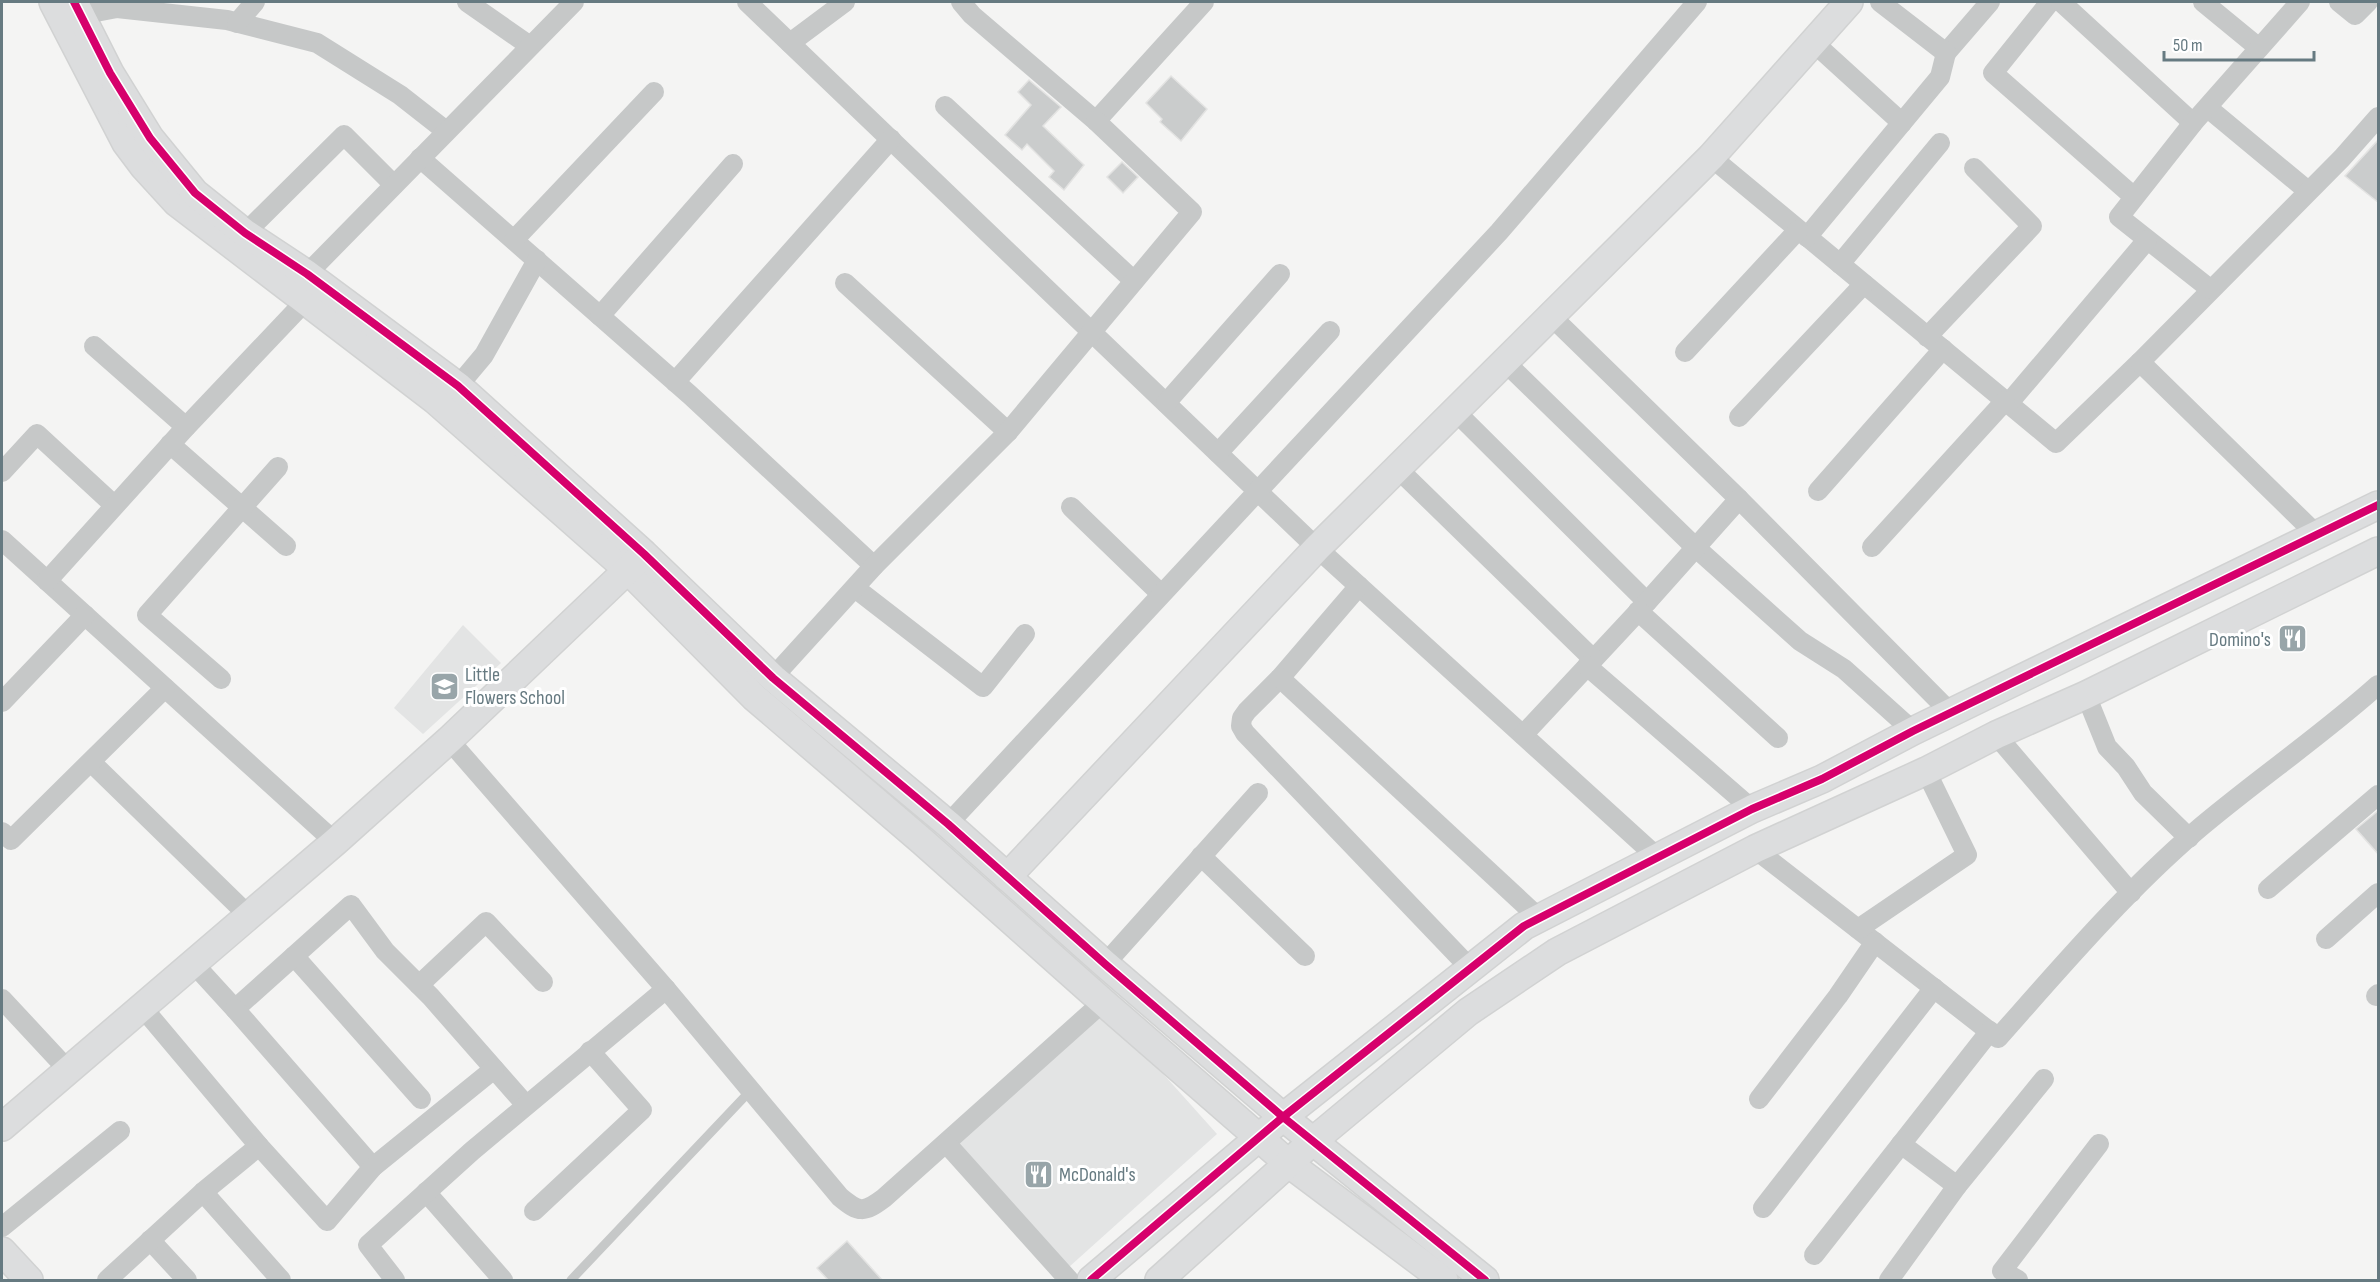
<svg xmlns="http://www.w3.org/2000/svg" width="2380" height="1282" font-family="'Sofia Sans Condensed',sans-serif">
<rect width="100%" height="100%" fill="#f4f4f3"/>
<g fill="#e3e4e4">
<path d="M 463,625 L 501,663 L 423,734 L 394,708 Z"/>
<path d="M 1106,1010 L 1217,1134 L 1069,1267 L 958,1142 Z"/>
</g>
<g fill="#cacccc" stroke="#e3e3e2" stroke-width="1.5">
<path d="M 1171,76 L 1207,109 L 1181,141 L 1160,122 L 1162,119 L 1146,103 Z"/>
<path d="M 1029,80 L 1061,107 L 1043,126 L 1084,165 L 1064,190 L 1049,177 L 1054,171 L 1027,144 L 1022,150 L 1005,135 L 1031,105 L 1018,92 Z"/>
<path d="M 2379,139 L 2379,203 L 2345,176 Z"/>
<path d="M 1122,162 L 1138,177 L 1123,193 L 1107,177 Z"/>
<path d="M 2379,810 L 2379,855 L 2356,829 Z"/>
<path d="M 847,1241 L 883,1281 L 829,1281 L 817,1268 Z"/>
</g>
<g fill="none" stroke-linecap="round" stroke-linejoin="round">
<defs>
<g id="secondary">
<path d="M 53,2 L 126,143 L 144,167 L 176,202 L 435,400 L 628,570 L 754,697 L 922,841 L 1103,1002 L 1288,1163 L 1444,1280"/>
<path d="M 74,2 L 110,73 L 150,138 L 195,193 L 245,233 L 307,274 L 458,386 L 644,554 L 773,678 L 948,824 L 1105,964 L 1283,1117 L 1485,1280"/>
<path d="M 1007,877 L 1317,548 L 1711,157 L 1849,2"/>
<path d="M 2,1127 L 335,842 L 449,740 L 641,557"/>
<path d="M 2,1251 L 29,1280"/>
<path d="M 1091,1280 L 1283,1117 L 1524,926 L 1752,809 L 1822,779 L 1913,731 L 2378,505"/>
<path d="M 1159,1280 L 1313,1141 L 1468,1012 L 1557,952 L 1755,849 L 1926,771 L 1996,735 L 2086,695 L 2378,551"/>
</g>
</defs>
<use href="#secondary" stroke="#d1d2d2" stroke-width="30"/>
<path stroke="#c6c8c8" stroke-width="9" d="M 571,1280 L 751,1090"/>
<g stroke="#c6c8c8" stroke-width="20">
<path d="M 467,2 L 530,46"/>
<path d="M 747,2 L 1317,548 L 1657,857"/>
<path d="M 961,2 L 972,15 L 1096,121 L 1204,2"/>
<path d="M 2050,2 L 1993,73 L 2134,197"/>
<path d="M 2061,2 L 2193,123"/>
<path d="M 2203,2 L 2259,48"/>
<path d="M 2339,2 L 2355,15 L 2368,2"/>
<path d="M 117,8 L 227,20 L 317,43 L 400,95 L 446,131"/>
<path d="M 80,15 L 117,8 L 124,2"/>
<path d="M 237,23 L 255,2"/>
<path d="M 1813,42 L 1902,123"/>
<path d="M 790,43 L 845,2"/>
<path d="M 1946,53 L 1990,2"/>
<path d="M 945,106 L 1134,281"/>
<path d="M 2208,108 L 2308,191"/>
<path d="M 1711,157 L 2056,443 L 2140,362 L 2342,158 L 2378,117"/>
<path d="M 420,158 L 690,395 L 874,566"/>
<path d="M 245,233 L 344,135 L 394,185"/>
<path d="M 1807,237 L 1940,77 L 1946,53 L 1880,2"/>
<path d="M 514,240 L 654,92"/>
<path d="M 1840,264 L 1940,143"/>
<path d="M 307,274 L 574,2"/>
<path d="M 845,283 L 1008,432"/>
<path d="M 2210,289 L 2119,217 L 2193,123 L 2300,2"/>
<path d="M 600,316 L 733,164"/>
<path d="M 1551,316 L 1739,499"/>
<path d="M 1927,337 L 2032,226 L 1974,168"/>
<path d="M 94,346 L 186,427"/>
<path d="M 1685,352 L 1798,230"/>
<path d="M 1505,362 L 1695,547 L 1800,641 L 1844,669 L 1913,731"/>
<path d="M 2140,362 L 2317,535"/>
<path d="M 675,382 L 891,139"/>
<path d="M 458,386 L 484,355 L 537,260"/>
<path d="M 1166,403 L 1280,274"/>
<path d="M 2008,404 L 2147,240"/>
<path d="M 1455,411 L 1647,602 L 1523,735"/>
<path d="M 1739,417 L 1864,284"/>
<path d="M 170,444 L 286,546"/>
<path d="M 1218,453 L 1330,331"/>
<path d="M 1397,468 L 1593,659"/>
<path d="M 2,472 L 37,434 L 114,505"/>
<path d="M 1818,491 L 1943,349"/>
<path d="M 1071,507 L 1161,594"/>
<path d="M 2,540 L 335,842"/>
<path d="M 1872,547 L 2005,401"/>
<path d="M 47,581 L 186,427 L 313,293"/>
<path d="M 1359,586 L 1280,678 L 1247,711 L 1242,718 L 1241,726 L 1245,733 L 1470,968"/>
<path d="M 855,588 L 983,687 L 1025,634"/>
<path d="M 1647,602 L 1739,499 L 1952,714"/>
<path d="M 1638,611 L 1778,738"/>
<path d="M 1587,666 L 1752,809"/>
<path d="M 1280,678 L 1539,918"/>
<path d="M 221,679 L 147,615 L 278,467"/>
<path d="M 765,686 L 874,566 L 1008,432 L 1192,212 L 1096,121"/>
<path d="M 2086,695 L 2107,747 L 2126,767 L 2143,793 L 2189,838"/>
<path d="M 2,702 L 85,615"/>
<path d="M 1996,735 L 2131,893"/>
<path d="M 449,740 L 666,989 L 840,1197 C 859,1213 864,1213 884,1198 L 1103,1002"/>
<path d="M 91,762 L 249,916"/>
<path d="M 948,824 L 1499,232 L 1697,2"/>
<path d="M 2,832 L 11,840 L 165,688"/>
<path d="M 1755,849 L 1998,1038 C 2061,967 2124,893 2196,831 C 2256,780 2320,737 2378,685"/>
<path d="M 1201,856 L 1305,956"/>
<path d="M 2268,889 L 2378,795"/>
<path d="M 1858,929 L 1967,855 L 1926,771"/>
<path d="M 2326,939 L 2378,893"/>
<path d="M 294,956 L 421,1099"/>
<path d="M 193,963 L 235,1009 L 351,905 L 385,951 L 431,997 L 526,1105"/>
<path d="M 1105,964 L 1258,793"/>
<path d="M 419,985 L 486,922 L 543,982"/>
<path d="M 2376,996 L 2378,994"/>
<path d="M 2,999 L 68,1070"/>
<path d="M 142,1007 L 259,1146"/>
<path d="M 235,1009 L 373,1167"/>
<path d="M 1759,1099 L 1838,996 L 1875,942"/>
<path d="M 946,1143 L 1069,1280"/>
<path d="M 1957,1186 L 2044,1079"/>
<path d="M 203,1192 L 281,1280"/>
<path d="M 426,1192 L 503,1280"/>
<path d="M 1763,1208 L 1934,988"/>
<path d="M 534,1211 L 642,1110 L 590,1051"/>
<path d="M 2,1227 L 120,1131"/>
<path d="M 150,1240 L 187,1280"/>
<path d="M 1814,1255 L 1990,1031"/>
<path d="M 107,1280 L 203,1192 L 259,1146 L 327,1221 L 373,1167 L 494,1069"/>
<path d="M 395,1280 L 368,1245 L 472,1151 L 666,989"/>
<path d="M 1889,1280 L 1957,1186 L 1901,1144"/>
<path d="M 2018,1280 L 2002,1271 L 2099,1144"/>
</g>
<use href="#secondary" stroke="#dcddde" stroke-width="27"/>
<defs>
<g id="cycleway">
<path d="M 74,2 L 110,73 L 150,138 L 195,193 L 245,233 L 307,274 L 458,386 L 644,554 L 773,678 L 948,824 L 1105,964 L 1283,1117 L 1485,1280"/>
<path d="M 1091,1280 L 1283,1117 L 1524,926 L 1752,809 L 1822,779 L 1913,731 L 2378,505"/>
</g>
</defs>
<use href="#cycleway" stroke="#fff" stroke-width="11"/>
<use href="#cycleway" stroke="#d6006c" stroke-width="8"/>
</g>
<defs>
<symbol id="restaurant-square" viewBox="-11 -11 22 22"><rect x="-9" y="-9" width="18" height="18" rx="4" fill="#98a5a9" stroke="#fff"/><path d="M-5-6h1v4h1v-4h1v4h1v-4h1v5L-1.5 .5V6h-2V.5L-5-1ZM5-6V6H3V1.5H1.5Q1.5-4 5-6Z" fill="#fff"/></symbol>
<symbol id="school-square" viewBox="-11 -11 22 22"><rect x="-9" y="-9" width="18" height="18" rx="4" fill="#98a5a9" stroke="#fff"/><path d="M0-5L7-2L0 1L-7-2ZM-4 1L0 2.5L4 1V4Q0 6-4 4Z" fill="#fff"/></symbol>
</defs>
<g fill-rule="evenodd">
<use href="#restaurant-square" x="2276" y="622" width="33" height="33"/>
<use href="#school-square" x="428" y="670" width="33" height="33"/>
<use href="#restaurant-square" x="1022" y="1158" width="33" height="33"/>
</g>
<g text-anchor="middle" stroke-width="6" stroke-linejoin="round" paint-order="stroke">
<g font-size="20" fill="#667a81" stroke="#fff" text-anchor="start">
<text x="2271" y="646" text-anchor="end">Domino's</text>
<text x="465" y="681">Little<tspan x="465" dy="23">Flowers School</tspan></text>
<text x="1059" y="1181">McDonald's</text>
</g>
</g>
<rect width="2380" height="1282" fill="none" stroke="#667a81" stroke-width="6"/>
<path d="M2164 51v9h150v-9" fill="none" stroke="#667a81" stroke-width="3"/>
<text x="2173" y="51" font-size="18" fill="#667a81" stroke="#ffffff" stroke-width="4.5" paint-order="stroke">50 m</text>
</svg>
